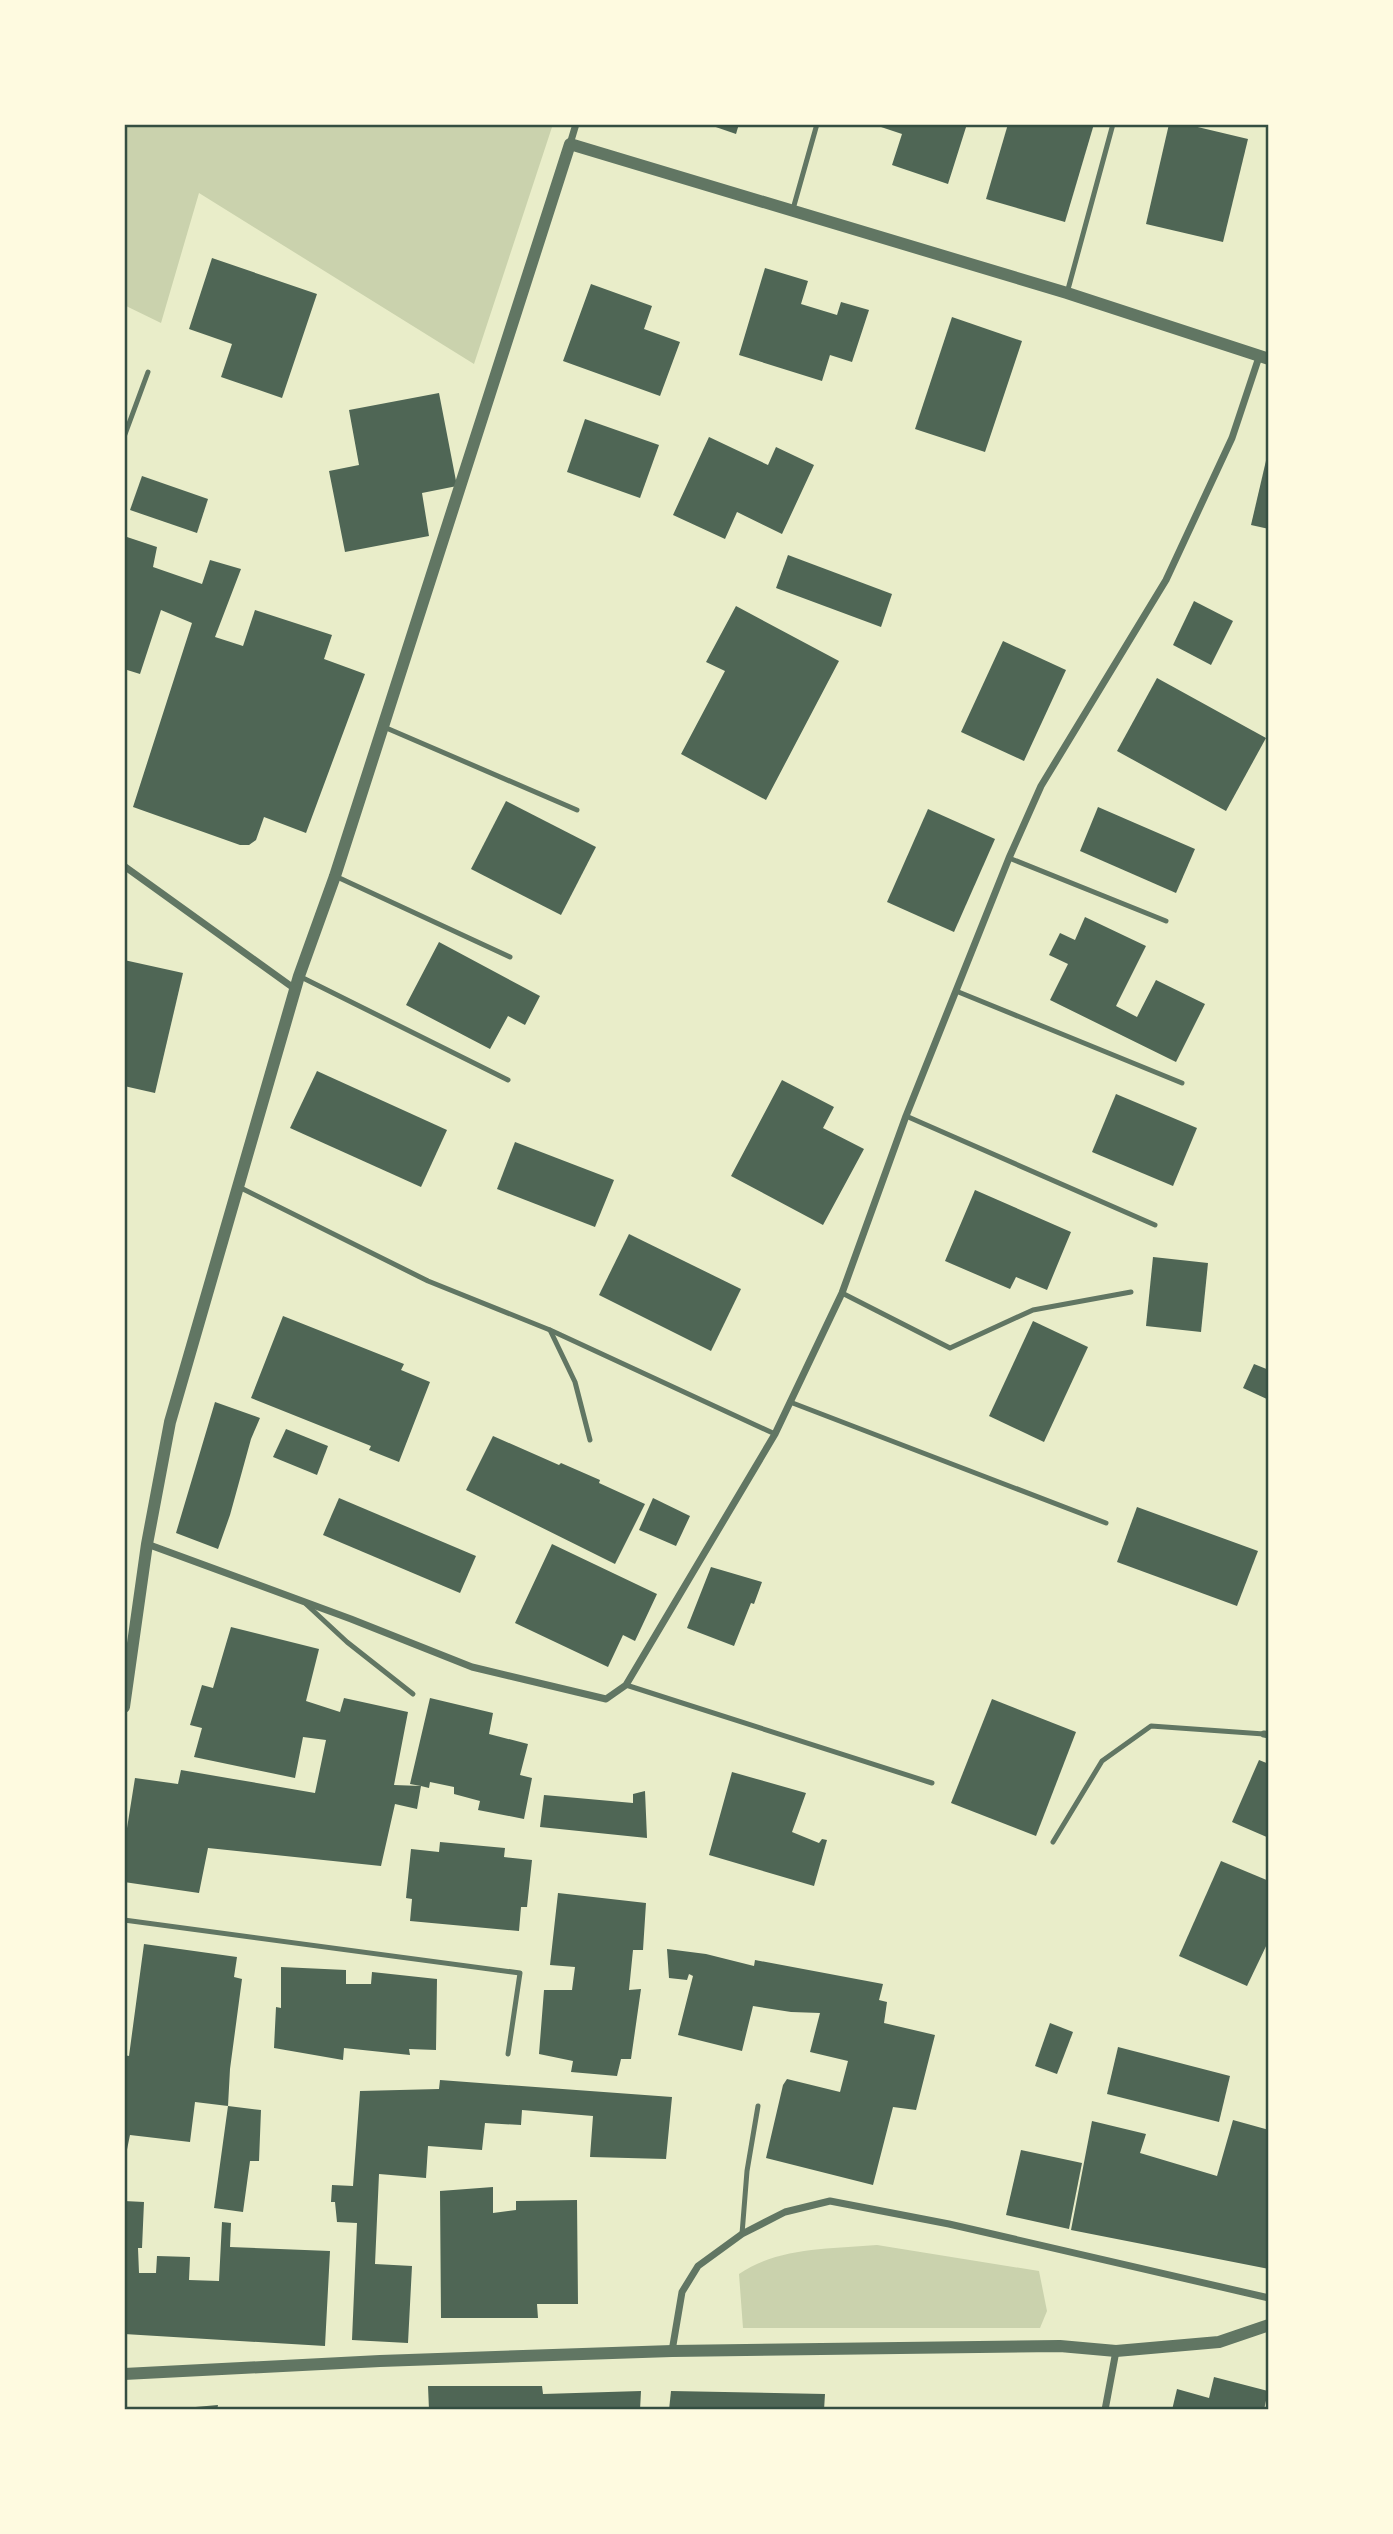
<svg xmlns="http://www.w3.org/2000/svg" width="1393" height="2534" font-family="Helvetica,sans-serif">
<rect width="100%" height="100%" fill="#e9edc9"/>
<g fill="#cad2ad">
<path d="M 124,124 L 553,124 L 474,364 L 199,193 L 161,323 L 124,305 Z"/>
<path d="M 877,2245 L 1039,2271 L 1047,2311 L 1040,2328 L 743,2328 L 739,2274 C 778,2247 831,2249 877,2245 Z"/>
</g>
<g fill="#4f6655">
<path d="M 707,124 L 739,124 L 736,134 Z"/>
<path d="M 882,124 L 967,124 L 948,184 L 892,165 L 902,134 L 881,127 Z"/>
<path d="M 1008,124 L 1094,124 L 1065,222 L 986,199 Z"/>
<path d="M 1169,124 L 1185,124 L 1248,139 L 1223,242 L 1146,224 Z"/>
<path d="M 212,258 L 317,294 L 282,398 L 221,377 L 232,344 L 189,329 Z"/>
<path d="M 765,268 L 808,281 L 801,304 L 837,315 L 841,302 L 869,310 L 852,362 L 830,355 L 822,381 L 739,355 Z"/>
<path d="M 591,284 L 652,306 L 644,329 L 680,342 L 660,396 L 563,361 Z"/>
<path d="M 952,317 L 1022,341 L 985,452 L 915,429 Z"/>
<path d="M 439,393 L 457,486 L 422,493 L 429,536 L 345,552 L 329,471 L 359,465 L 349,410 Z"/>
<path d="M 585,419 L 659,445 L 640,498 L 567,472 Z"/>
<path d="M 709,437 L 768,465 L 776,447 L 814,465 L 782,534 L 737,512 L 725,539 L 673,515 Z"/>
<path d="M 1268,452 L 1269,452 L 1269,529 L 1251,525 Z"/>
<path d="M 142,476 L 208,499 L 197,533 L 130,510 Z"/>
<path d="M 124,536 L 157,547 L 153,567 L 202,584 L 210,560 L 241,569 L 215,637 L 243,646 L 255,610 L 332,635 L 324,659 L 365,674 L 306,833 L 264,817 L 256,840 L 249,845 L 240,845 L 133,807 L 192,623 L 161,610 L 140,674 L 124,669 Z"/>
<path d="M 788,555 L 892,594 L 881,627 L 776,588 Z"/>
<path d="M 1194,601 L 1233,621 L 1211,665 L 1173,645 Z"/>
<path d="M 736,606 L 839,661 L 766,800 L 681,754 L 725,671 L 706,662 Z"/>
<path d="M 1003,641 L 1066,670 L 1024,761 L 961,732 Z"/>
<path d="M 1157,678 L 1266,738 L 1226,811 L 1117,751 Z"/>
<path d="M 506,801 L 596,847 L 561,915 L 471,869 Z"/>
<path d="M 1098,807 L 1195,849 L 1176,893 L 1080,851 Z"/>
<path d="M 928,809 L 995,839 L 954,932 L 887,902 Z"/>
<path d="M 1085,917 L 1146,946 L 1116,1006 L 1137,1017 L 1156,980 L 1205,1004 L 1176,1062 L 1050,1000 L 1068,964 L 1049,955 L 1060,933 L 1075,940 Z"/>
<path d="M 439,942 L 540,996 L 525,1025 L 508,1016 L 490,1049 L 406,1005 Z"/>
<path d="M 124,960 L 183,973 L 155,1093 L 124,1086 Z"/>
<path d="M 317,1071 L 447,1130 L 421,1187 L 290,1128 Z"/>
<path d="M 782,1080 L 834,1107 L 823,1128 L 864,1149 L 823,1225 L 731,1176 Z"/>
<path d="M 1116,1094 L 1197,1128 L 1173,1186 L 1092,1152 Z"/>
<path d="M 515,1142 L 614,1180 L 595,1227 L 497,1189 Z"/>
<path d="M 975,1190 L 1071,1232 L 1047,1290 L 1016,1277 L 1010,1289 L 945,1261 Z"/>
<path d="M 629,1234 L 741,1289 L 711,1351 L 599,1295 Z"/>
<path d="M 1153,1257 L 1208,1263 L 1201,1332 L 1146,1326 Z"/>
<path d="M 283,1316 L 404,1364 L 401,1370 L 430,1382 L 399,1462 L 369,1450 L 371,1446 L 251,1398 Z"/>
<path d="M 1033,1321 L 1088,1347 L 1044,1442 L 989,1416 Z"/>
<path d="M 1254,1364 L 1269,1370 L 1269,1400 L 1243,1388 Z"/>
<path d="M 215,1402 L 260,1418 L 251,1439 L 230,1515 L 218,1549 L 176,1533 Z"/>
<path d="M 286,1429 L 328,1446 L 317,1475 L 273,1457 Z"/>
<path d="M 493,1436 L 559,1465 L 561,1463 L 600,1480 L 599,1483 L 645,1504 L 615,1564 L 466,1490 Z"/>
<path d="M 339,1498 L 476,1556 L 460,1593 L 323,1535 Z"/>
<path d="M 653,1498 L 690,1516 L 676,1546 L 639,1530 Z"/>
<path d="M 1137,1507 L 1258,1551 L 1237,1606 L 1117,1562 Z"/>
<path d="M 552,1544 L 657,1594 L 635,1641 L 623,1635 L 608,1667 L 515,1623 Z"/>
<path d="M 711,1567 L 762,1582 L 754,1604 L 751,1603 L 734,1646 L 687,1628 Z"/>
<path d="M 231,1627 L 319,1649 L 306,1701 L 340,1712 L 344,1698 L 408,1712 L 394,1785 L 421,1786 L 410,1784 L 430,1698 L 493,1713 L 489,1734 L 528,1744 L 520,1775 L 532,1778 L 524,1819 L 478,1810 L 480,1801 L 454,1794 L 454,1787 L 430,1782 L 429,1788 L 421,1786 L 417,1809 L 395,1804 L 381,1866 L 208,1848 L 199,1893 L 124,1882 L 124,1847 L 135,1778 L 178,1784 L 181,1770 L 315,1793 L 326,1740 L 303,1737 L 295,1778 L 194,1757 L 202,1728 L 190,1725 L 202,1685 L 213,1688 Z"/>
<path d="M 992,1699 L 1076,1732 L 1036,1836 L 951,1803 Z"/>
<path d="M 1259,1760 L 1269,1764 L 1269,1838 L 1232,1822 Z"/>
<path d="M 732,1772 L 806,1793 L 792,1832 L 819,1843 L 822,1839 L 827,1840 L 814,1886 L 709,1855 Z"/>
<path d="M 645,1791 L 647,1838 L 540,1827 L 544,1795 L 633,1803 L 633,1794 Z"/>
<path d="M 440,1842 L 505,1848 L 504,1857 L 532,1860 L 527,1907 L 521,1907 L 519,1931 L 410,1921 L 412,1899 L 406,1898 L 411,1849 L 439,1852 Z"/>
<path d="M 1221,1861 L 1269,1881 L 1269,1940 L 1247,1986 L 1179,1956 Z"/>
<path d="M 558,1893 L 646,1903 L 643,1950 L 633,1950 L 629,1990 L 641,1989 L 631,2059 L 621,2059 L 617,2076 L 571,2072 L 573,2061 L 539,2054 L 544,1990 L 572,1990 L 575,1967 L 550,1965 Z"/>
<path d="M 144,1944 L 237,1957 L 234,1977 L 242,1979 L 230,2069 L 228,2106 L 195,2102 L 190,2142 L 130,2135 L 124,2164 L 124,2055 L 129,2056 Z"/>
<path d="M 667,1949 L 706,1954 L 754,1966 L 755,1960 L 883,1984 L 879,2000 L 887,2002 L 884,2023 L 935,2035 L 916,2110 L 893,2107 L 873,2185 L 766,2158 L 783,2085 L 787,2079 L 840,2092 L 848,2061 L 810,2052 L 820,2013 L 791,2012 L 753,2006 L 742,2051 L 678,2035 L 693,1976 L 689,1974 L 687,1980 L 669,1978 Z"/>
<path d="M 281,1967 L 346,1970 L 346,1984 L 371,1984 L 372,1972 L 437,1979 L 436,2050 L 409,2049 L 410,2055 L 344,2048 L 343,2060 L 274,2048 L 276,2007 L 281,2008 Z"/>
<path d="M 1050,2023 L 1073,2032 L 1057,2074 L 1035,2066 Z"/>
<path d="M 1118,2047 L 1230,2076 L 1219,2122 L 1107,2094 Z"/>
<path d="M 440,2080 L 672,2097 L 666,2159 L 590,2157 L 593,2116 L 522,2110 L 521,2125 L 485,2123 L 482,2150 L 428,2146 L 426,2178 L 379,2174 L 375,2264 L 412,2266 L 408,2343 L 352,2340 L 357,2223 L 337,2222 L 335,2202 L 331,2202 L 332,2185 L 353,2186 L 360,2091 L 439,2089 Z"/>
<path d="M 228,2106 L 261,2110 L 259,2161 L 250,2161 L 243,2212 L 214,2208 Z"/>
<path d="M 1233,2120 L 1269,2130 L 1269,2269 L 1071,2230 L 1092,2121 L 1146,2134 L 1140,2153 L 1217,2176 Z"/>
<path d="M 1021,2150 L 1082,2163 L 1069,2229 L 1006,2215 Z"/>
<path d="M 493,2187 L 493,2213 L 516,2210 L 516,2201 L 577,2200 L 578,2304 L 537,2304 L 538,2318 L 441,2318 L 440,2191 Z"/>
<path d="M 124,2201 L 144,2202 L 142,2248 L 138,2248 L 139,2273 L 156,2273 L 157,2256 L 190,2257 L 189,2280 L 219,2281 L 222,2222 L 231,2223 L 230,2247 L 330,2251 L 325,2346 L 124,2334 Z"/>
<path d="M 1214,2377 L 1268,2391 L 1264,2410 L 1172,2410 L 1177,2389 L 1209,2398 Z"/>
<path d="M 428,2386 L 542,2386 L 543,2394 L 641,2391 L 640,2410 L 429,2410 Z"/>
<path d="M 671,2391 L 825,2394 L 824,2410 L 669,2410 Z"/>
<path d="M 218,2405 L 217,2410 L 184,2410 L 184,2408 Z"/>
</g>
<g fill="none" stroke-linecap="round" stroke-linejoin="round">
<g stroke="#617663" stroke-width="5">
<path d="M 793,209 L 817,124"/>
<path d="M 1067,293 L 1113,124"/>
<path d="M 124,437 L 148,372"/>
<path d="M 384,727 L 577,810"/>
<path d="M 1009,858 L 1166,921"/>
<path d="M 335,876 L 510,957"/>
<path d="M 299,976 L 508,1080"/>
<path d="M 956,991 L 1182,1083"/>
<path d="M 906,1116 L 1155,1225"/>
<path d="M 239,1187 L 428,1281 L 550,1330 L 575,1382 L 590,1440"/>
<path d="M 842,1293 L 950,1348 L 1033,1310 L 1131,1292"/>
<path d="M 550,1330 L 775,1434"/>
<path d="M 790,1402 L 1106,1523"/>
<path d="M 306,1604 L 347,1642 L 413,1694"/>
<path d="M 626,1685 L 932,1783"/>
<path d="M 1053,1842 L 1102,1761 L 1151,1726 L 1264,1734"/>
<path d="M 124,1920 L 520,1973 L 508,2054"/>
<path d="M 742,2234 L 747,2171 L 758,2106"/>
</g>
<g stroke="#617663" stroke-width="7">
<path d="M 570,144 L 576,124"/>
<path d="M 124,866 L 295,989"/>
<path d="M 147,1544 L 351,1619 L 472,1667 L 606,1699 L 626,1685 L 775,1434 L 842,1293 L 906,1116 L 1009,858 L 1041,786 L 1166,580 L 1232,438 L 1259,357"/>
<path d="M 1264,1734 L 1269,1735"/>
<path d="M 672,2351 L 682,2292 L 698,2266 L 742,2234 L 785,2212 L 830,2201 L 949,2224 L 1269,2298"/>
<path d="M 1105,2410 L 1116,2351"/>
</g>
<g stroke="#617663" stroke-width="12">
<path d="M 124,1707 L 147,1544 L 170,1422 L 299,976 L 335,876 L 570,144 L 1067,293 L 1269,359"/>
<path d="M 124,2374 L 380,2361 L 672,2351 L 1060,2346 L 1116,2351 L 1219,2342 L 1269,2325"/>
</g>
</g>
<rect width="1393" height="2534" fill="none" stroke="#fefae0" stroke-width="252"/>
<rect x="126" y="126" width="1141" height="2282" fill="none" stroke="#344e41" stroke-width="2.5"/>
</svg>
